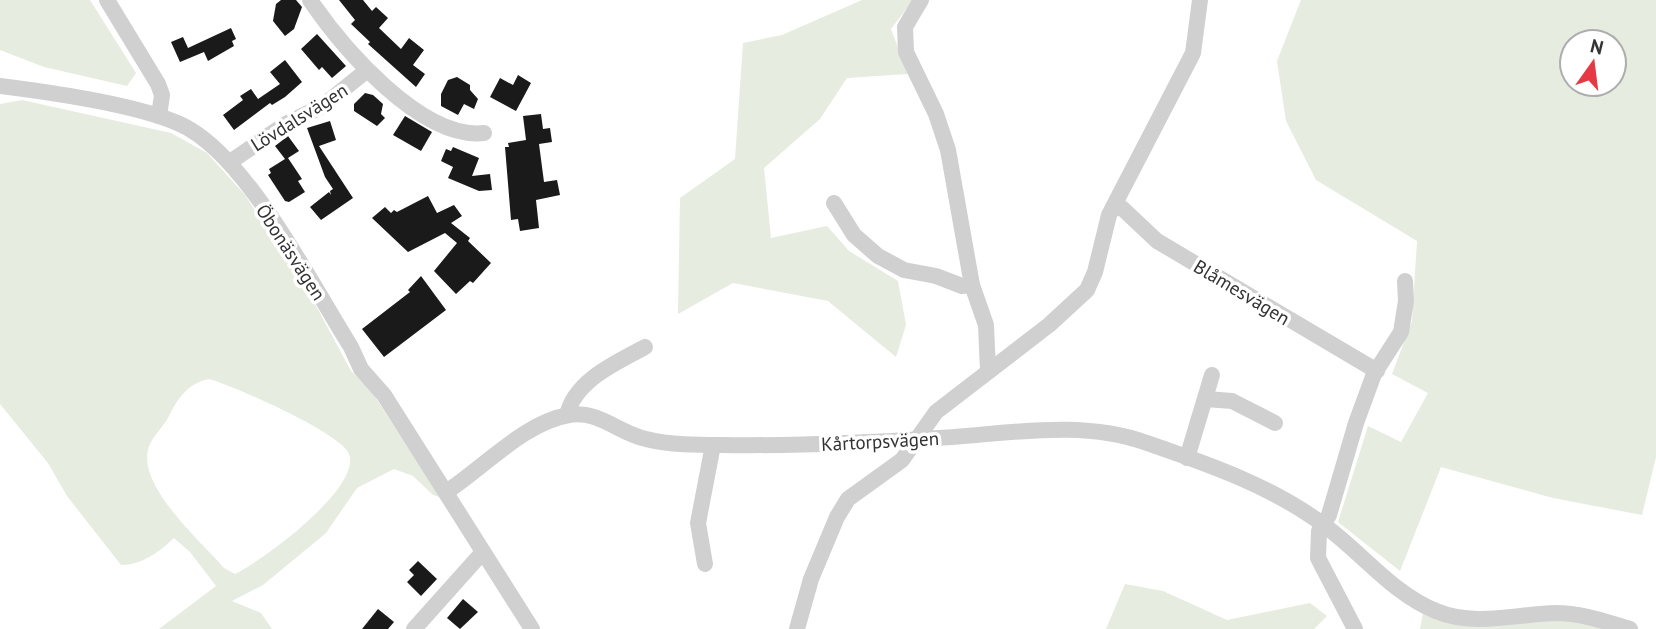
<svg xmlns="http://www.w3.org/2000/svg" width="1656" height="629" font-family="'PT Sans',sans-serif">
<rect width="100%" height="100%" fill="#fff"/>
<g fill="#e6ecdf" fill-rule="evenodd">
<path d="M 0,0 L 90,0 L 136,73 L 127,86 L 44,67 L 0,50 Z"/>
<path d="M 862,0 L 913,0 L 891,29 L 908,74 L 847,78 L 820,119 L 764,168 L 771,238 L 827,226 L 849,251 L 898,281 L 906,325 L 896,357 L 828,301 L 733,283 L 678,314 L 680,198 L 735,159 L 743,43 L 782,35 Z"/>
<path d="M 1301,0 L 1656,0 L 1656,457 L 1642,515 L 1553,498 L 1441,467 L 1400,571 L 1338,522 L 1368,426 L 1401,442 L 1428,393 L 1392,374 L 1412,321 L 1417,241 L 1316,180 L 1286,121 L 1277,61 ZM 1572,42 L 1614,42 L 1614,84 L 1572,84 Z"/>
<path d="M 22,100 L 171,133 L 207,153 L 245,195 L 314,302 L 351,371 L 370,389 L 440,497 L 433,495 L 413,476 L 394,469 L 357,488 L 326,533 L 263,585 L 232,601 L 261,613 L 272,629 L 159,629 L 216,586 L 190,552 L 174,538 C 159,552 142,565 121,565 L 67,496 L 48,463 L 0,404 L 0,104 ZM 209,379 C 234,386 341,433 349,454 C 362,488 262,561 235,574 L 224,568 C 201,541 132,482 150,444 C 154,435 163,427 168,418 C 177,399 188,383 209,379 Z"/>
<path d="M 1125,584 L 1163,591 L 1227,620 L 1310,603 L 1327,616 L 1314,629 L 1106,629 Z"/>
<path d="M 1423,613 L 1582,620 L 1612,629 L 1420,629 Z"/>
</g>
<g fill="#1a1a1a">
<path d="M 281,0 L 296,0 L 302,7 L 294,29 L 285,36 L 273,21 L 276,4 Z"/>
<path d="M 339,0 L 363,0 L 372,11 L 376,7 L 388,18 L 379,28 L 401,49 L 409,38 L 424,50 L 413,65 L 425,74 L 416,87 L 368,44 L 370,42 L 351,24 L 355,20 Z"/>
<path d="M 231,28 L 236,39 L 232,41 L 234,46 L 208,61 L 204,52 L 180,62 L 171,42 L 183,37 L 188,48 Z"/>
<path d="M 317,34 L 346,66 L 332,78 L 322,67 L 319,70 L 301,49 Z"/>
<path d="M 285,60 L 302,82 L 285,97 L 272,105 L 270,103 L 234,130 L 223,115 L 243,100 L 240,96 L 251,89 L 258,99 L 280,84 L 270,72 Z"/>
<path d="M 518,75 L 531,83 L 516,111 L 490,97 L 500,78 L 513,85 Z"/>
<path d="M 457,77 L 470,85 L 470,90 L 478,99 L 474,109 L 464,104 L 458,115 L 441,106 L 441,94 L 448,80 Z"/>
<path d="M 365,93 L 373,95 L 383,104 L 381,114 L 385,118 L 377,126 L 354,111 L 354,104 Z"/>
<path d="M 541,114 L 543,129 L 550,128 L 552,142 L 539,144 L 544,182 L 557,180 L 560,195 L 536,200 L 539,228 L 520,231 L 518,219 L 511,220 L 505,147 L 509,147 L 508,143 L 526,140 L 523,116 Z"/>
<path d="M 405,116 L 432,132 L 421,151 L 393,135 Z"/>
<path d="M 330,121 L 336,140 L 319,146 L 353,198 L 321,220 L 310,207 L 329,192 L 331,195 L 330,191 L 333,189 L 325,177 L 307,128 Z"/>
<path d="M 288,136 L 299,151 L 288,158 L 302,179 L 298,181 L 305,192 L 289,202 L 285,201 L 268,175 L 271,173 L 269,169 L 285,159 L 275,146 Z"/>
<path d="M 453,147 L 479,158 L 472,176 L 490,174 L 492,190 L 479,191 L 448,178 L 453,167 L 441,161 L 446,149 L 451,151 Z"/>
<path d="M 428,196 L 437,213 L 454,205 L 462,216 L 451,223 L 470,238 L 468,241 L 491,263 L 473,283 L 470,281 L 456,294 L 434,271 L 457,243 L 445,233 L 408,252 L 372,218 L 385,207 L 391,213 L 394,210 L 397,212 Z"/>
<path d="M 421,276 L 446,310 L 384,357 L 362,329 L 410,292 L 408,290 Z"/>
<path d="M 418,561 L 437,579 L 421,596 L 407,582 L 414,575 L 409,570 Z"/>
<path d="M 463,599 L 478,612 L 460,629 L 447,618 Z"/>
<path d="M 378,609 L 394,622 L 388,629 L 362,629 Z"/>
</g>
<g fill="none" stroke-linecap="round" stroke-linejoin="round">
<g stroke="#d0d0d0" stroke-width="16">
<path d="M 107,0 L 158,84 L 162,95 L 159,116"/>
<path d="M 310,0 C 342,47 421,140 484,133"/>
<path d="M 921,0 L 905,27 L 906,52 L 936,114 L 948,150 L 972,285 L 986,325 L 988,371"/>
<path d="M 0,86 C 48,92 152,106 191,130 C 252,167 312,285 351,347 L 361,369 L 384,395 L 532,629"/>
<path d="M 230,162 L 284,125 L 324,105 L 366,71"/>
<path d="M 834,203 L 854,235 L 878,256 L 904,270 L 936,276 L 962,286 L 972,285"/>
<path d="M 1113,208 L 1122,208 L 1157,241 L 1377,371"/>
<path d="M 1206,399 L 1232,401 L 1275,423"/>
<path d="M 567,415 C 575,380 616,363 645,347"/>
<path d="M 1187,458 L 1212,375"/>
<path d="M 446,492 C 483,468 525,422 569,415 C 599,410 618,433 646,439 C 670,445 698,445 722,445 C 795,446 866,443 939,438 C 1007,434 1081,419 1147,443 C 1208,464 1274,487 1325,526 C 1362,553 1393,594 1436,611 C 1474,627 1517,614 1556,613 C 1582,613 1606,622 1630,629"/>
<path d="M 705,564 L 698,523 L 713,445"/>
<path d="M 414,629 L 482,553"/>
<path d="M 797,629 L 811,579 L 837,517 L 848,499 L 902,460 L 936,412 L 1049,325 L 1087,290 L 1095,272 L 1109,215 L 1193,53 L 1200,0"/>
<path d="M 1355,629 L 1318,558 L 1319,531 L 1329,515 L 1356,423 L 1374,374 L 1401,332 L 1406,301 L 1405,281"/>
</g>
</g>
<g text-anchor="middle" stroke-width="7" stroke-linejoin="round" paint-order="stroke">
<g font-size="19" fill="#333" stroke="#fff">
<text transform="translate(299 117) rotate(-32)" y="7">Lövdalsvägen</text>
<text transform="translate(291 252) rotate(57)" y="7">Öbonäsvägen</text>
<text transform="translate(1242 292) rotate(31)" y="7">Blåmesvägen</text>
<text transform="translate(880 441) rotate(-3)" y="7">Kårtorpsvägen</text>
</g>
</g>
<g transform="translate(1593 63) rotate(14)"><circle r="33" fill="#ffffff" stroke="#adadad" stroke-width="2"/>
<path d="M0-5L12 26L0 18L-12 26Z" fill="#e63946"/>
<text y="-10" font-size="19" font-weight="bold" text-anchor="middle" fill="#333333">N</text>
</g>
</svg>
